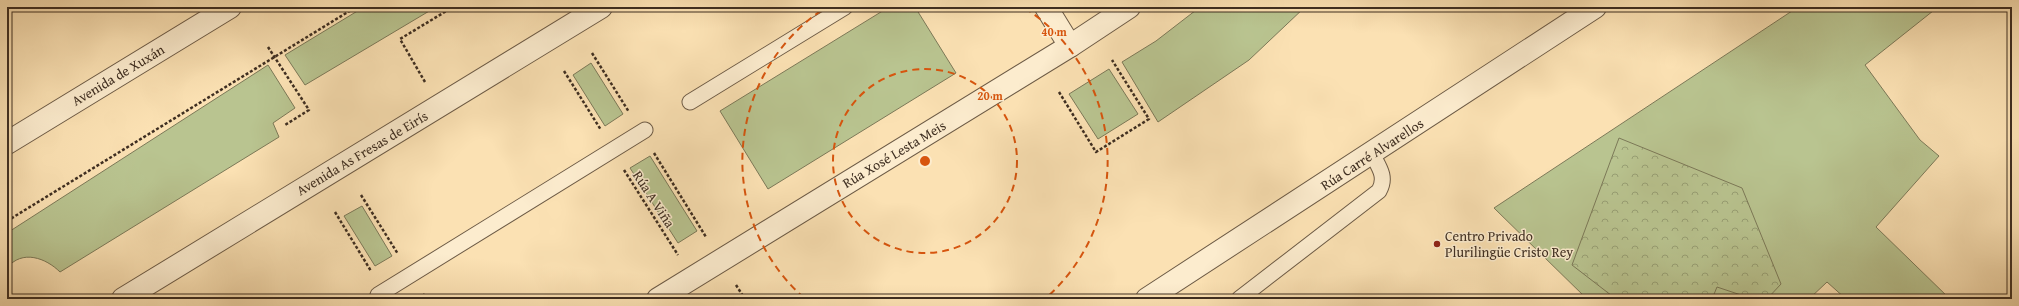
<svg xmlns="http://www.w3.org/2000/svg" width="2019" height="306" font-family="'Gentium Book Plus',serif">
<defs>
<pattern id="forest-crowns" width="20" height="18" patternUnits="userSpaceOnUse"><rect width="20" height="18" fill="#b9c490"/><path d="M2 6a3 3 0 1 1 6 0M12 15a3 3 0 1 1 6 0" fill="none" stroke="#98a075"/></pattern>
</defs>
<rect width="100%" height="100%" fill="#fbe1b3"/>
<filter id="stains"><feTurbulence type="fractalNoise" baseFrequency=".005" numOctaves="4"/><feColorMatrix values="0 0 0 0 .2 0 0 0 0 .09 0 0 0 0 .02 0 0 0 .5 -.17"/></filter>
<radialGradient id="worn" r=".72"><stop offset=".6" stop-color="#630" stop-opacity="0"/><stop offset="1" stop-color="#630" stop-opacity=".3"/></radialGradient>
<g fill="#b9c490" stroke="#7c7958">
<path d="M 364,7 L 436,7 L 305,85 L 285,55 Z"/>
<path d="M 889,7 L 915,7 L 956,73 L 768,189 L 720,111 Z"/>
<path d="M 1200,7 L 1305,7 L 1249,60 L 1158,122 L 1122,62 L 1156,41 Z"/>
<path d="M 1798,7 L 1938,7 L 1865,65 L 1920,140 L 1939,156 L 1876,227 L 1950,299 L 1846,299 L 1827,282 L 1809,299 L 1587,299 L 1494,208 Z"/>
<path d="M 591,63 L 623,114 L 605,126 L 573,75 Z"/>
<path d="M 268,65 L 295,108 L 273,123 L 279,137 L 60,272 C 46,258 22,249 7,268 L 7,233 Z"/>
<path d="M 1109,69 L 1138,114 L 1098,139 L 1069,94 Z"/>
<path d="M 650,156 L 697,231 L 678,243 L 630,168 Z"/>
<path d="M 362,206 L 392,256 L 375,266 L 344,216 Z"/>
</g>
<path fill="url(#forest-crowns)" stroke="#7c7958" d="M 1619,138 L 1742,188 L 1781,284 L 1767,299 L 1753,299 L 1717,287 L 1712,299 L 1616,299 L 1572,265 Z"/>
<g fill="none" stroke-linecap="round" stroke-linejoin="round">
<defs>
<g id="service">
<path d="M 690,102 L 845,7"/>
<path d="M 378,295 L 645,130"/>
<path d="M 1239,299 L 1379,191 C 1387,177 1379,167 1372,154"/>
</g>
<g id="minor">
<path d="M 1046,7 L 1070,46"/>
<path d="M 7,143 L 230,7"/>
<path d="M 123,299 L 601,7"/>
<path d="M 658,299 L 1070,46 L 1129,7"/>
<path d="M 1147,299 L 1595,7"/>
</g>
</defs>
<use href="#service" stroke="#6d5b46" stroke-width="17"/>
<use href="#minor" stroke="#6d5b46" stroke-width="24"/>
<g stroke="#3e2e21" stroke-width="2.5" stroke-dasharray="3 2" stroke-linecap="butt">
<path d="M 268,47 L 309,110 L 285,125"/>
<path d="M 592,53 L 629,112"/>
<path d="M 564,71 L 601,130"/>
<path d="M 425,82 L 400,39 L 453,7"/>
<path d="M 1059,92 L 1096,152 L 1149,119 L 1112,60"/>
<path d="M 654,153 L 706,237"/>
<path d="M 624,170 L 678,255"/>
<path d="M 361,195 L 398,254"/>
<path d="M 335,212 L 371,271"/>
<path d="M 7,221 L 356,7"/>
<path d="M 736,285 L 745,299"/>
<path d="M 423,294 L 426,299"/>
</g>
<use href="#service" stroke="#fcecce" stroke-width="15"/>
<use href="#minor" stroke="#fcecce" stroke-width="22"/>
</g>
<g fill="none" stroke="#d7550e" stroke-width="2" stroke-dasharray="7 5">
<circle cx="925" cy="161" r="92"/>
<path d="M804 298A183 183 0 0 1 825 8M1025 8A183 183 0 0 1 1046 298"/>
</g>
<circle fill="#8f2418" stroke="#fcecce" stroke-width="1.5" cx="1437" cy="244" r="4"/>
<g text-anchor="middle" stroke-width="3" stroke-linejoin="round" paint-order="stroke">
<g font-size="14" fill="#3e2e21" stroke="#fcecce">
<text transform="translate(118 75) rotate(-31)" y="5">Avenida de Xuxán</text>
<text transform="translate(362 153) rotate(-31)" y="5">Avenida As Fresas de Eirís</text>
<text transform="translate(894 154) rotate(-31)" y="5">Rúa Xosé Lesta Meis</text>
<text transform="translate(1372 154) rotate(-33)" y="5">Rúa Carré Alvarellos</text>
<text transform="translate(654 199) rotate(57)" y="5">Rúa A Viña</text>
</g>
<g font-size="14" fill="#3e2e21" stroke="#fcecce" text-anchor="start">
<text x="1445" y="241">Centro Privado<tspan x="1445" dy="16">Plurilingüe Cristo Rey</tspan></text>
</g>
</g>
<circle cx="925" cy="161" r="6" fill="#d7550e" stroke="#fcecce" stroke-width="2"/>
<g font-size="12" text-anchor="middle" font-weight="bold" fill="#d7550e" stroke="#fcecce" stroke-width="3" stroke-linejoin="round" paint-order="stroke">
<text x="1054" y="36">40 m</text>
<text x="990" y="100">20 m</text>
</g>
<rect width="2019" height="306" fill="none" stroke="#fbe1b3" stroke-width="24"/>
<rect x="8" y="8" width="2003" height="290" fill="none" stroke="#3e2e21" stroke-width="2"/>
<rect x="12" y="12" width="1995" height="282" fill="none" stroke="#3e2e21"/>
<rect width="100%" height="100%" filter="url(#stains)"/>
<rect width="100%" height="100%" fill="url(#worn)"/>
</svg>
